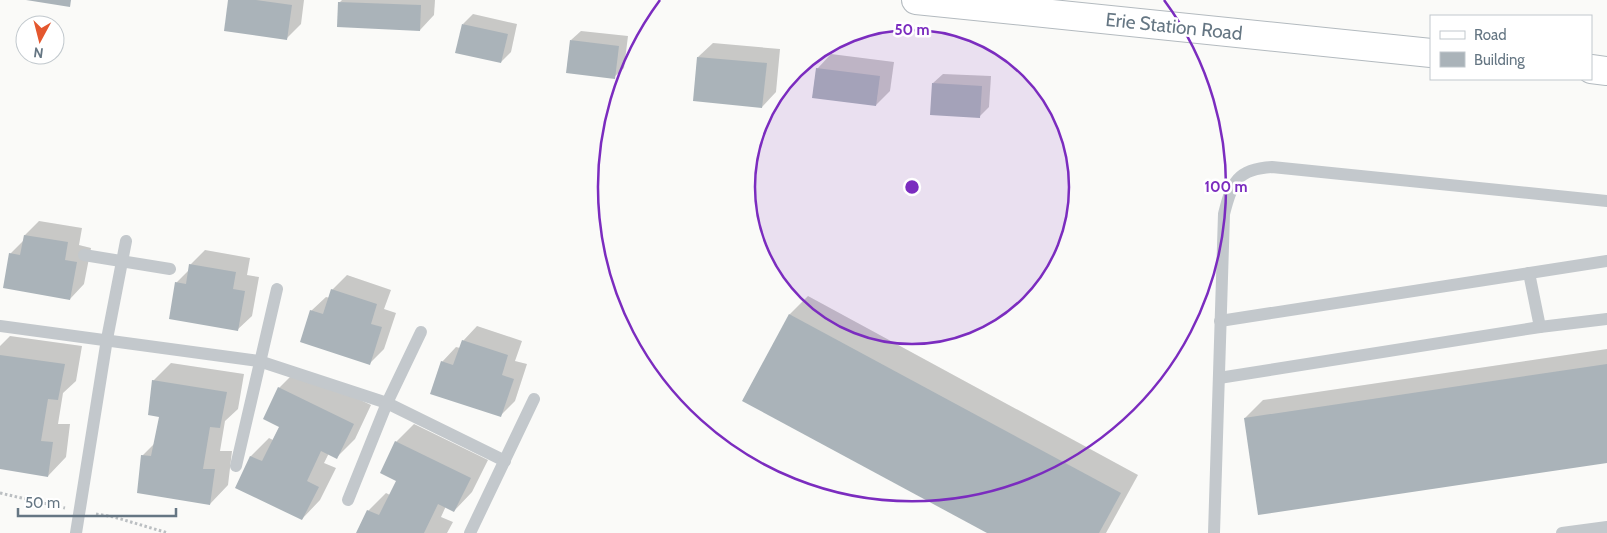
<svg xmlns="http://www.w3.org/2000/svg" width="1607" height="533" font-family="Cabin,sans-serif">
<rect width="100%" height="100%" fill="#fafaf8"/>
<g fill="#0003">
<path d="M 229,0 L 304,0 L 301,24 L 286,39 Z"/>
<path d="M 342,0 L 435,0 L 434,15 L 420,30 L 340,2 Z"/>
<path d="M 473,14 L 517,24 L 511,52 L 501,62 L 463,24 Z"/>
<path d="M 581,31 L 628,36 L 624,68 L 614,77 L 571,40 Z"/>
<path d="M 713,43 L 780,49 L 776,92 L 762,107 L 698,57 Z"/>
<path d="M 831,54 L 894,62 L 890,91 L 876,105 L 817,69 Z"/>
<path d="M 943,74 L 991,76 L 989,107 L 979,117 L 933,83 Z"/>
<path d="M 39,221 L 82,228 L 79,245 L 91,248 L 84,284 L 70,299 L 10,254 L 24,240 L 25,235 Z"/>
<path d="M 205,250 L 250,258 L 247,275 L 259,277 L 252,316 L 237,330 L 176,283 L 189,270 L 190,265 Z"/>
<path d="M 347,275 L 391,290 L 384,309 L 396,313 L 384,349 L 370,363 L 311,311 L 326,297 L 330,298 L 332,290 Z"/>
<path d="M 808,296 L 1138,475 L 1106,533 L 989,533 L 743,400 L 790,314 Z"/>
<path d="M 477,326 L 522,341 L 515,361 L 527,364 L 515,401 L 501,415 L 442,362 L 456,347 L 460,348 L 463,341 Z"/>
<path d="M 10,336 L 82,346 L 76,381 L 63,393 L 58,424 L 70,424 L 66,457 L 48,476 L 0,468 L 0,346 Z"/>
<path d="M 1607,349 L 1607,462 L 1245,418 L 1263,400 Z"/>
<path d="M 171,363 L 244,374 L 238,409 L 225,421 L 220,451 L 232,451 L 228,485 L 210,504 L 142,456 L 155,443 L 160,416 L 153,381 Z"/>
<path d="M 297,370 L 371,405 L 355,439 L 337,457 L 329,453 L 324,463 L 336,468 L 320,500 L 302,519 L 236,487 L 251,456 L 269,438 L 273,440 L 280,426 L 279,388 Z"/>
<path d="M 414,424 L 488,460 L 472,492 L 454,511 L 446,506 L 441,517 L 453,522 L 447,533 L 357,533 L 368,511 L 386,493 L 390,495 L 397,480 L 396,442 Z"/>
</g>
<g fill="#aab3b9">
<path d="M 26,0 L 71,0 L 70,7 Z"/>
<path d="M 228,0 L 256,0 L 292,5 L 287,40 L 224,31 Z"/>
<path d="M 338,2 L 421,5 L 420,31 L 337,27 Z"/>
<path d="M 462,24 L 508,34 L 501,63 L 455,53 Z"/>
<path d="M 570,40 L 619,46 L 615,79 L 566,73 Z"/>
<path d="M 697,57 L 767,63 L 762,108 L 693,101 Z"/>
<path d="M 816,68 L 880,76 L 876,106 L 812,98 Z"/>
<path d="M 932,83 L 982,86 L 980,118 L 930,115 Z"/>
<path d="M 24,235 L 68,242 L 65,260 L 77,262 L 70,300 L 3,288 L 9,253 L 20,255 Z"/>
<path d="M 189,264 L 236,272 L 233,289 L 245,291 L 238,331 L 169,319 L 175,282 L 186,284 Z"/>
<path d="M 331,289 L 377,304 L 371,324 L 382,327 L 370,365 L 300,342 L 310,310 L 323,314 Z"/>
<path d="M 789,314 L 1121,493 L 1099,533 L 987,533 L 742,401 Z"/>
<path d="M 462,340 L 508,355 L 502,375 L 514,379 L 501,417 L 430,394 L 441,361 L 453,365 Z"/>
<path d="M 0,355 L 65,364 L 58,400 L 48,399 L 41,441 L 53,442 L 48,477 L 0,469 Z"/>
<path d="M 1607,364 L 1607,463 L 1258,515 L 1244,418 Z"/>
<path d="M 152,380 L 227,392 L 220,428 L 210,427 L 203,469 L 215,469 L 210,505 L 137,493 L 141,455 L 151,456 L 159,417 L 148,415 Z"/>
<path d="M 278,387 L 354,424 L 337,459 L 321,451 L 307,481 L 319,487 L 302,520 L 235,488 L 250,456 L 262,461 L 279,427 L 263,419 Z"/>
<path d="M 395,441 L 471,478 L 454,512 L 438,504 L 424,533 L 356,533 L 367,510 L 379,515 L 396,481 L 380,473 Z"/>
</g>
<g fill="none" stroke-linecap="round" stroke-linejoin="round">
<defs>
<g id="secondary">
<path d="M 916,0 L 1431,53"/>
<path d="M 1591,69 L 1607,71"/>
</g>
</defs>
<use href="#secondary" stroke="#b3babf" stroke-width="30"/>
<g stroke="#bbbfc2" stroke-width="3" stroke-dasharray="2.5 2.5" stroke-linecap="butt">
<path d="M 0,493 L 65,508"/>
<path d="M 96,514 L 114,517 L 168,533"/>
</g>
<g stroke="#c3c8cc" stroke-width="12">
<path d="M 84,255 L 170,269"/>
<path d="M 1529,273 L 1540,327"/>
<path d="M 1220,321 L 1607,261"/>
<path d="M 0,326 L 259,361 L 387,403 L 505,461"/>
<path d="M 1219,378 L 1540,327 L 1607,319"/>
<path d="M 236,466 L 277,289"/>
<path d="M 348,500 L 387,403 L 421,332"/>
<path d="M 76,533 L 107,339 L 126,241"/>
<path d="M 470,533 L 534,399"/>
<path d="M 1214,533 L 1224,214 C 1232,182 1237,169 1272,167 L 1607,201"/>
<path d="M 1562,533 L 1607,527"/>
</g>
<use href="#secondary" stroke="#fff" stroke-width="28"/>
</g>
<circle cx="912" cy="187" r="157" fill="#7b2cbf" fill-opacity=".12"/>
<g fill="none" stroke="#7b2cbf" stroke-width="2.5">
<circle cx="912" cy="187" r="157"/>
<path d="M1164 0A314 314 0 1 1 660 0"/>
</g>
<g text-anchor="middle" stroke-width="5" stroke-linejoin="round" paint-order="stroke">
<g font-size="19" fill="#657683" stroke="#fff">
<text transform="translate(1174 26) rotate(6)" y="7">Erie Station Road</text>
</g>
</g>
<circle cx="912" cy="187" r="8" fill="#7b2cbf" stroke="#fff" stroke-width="2.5"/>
<g font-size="15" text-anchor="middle" font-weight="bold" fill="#7b2cbf" stroke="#fff" stroke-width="5" stroke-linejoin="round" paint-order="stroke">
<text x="912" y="35">50 m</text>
<text x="1226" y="192">100 m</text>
</g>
<rect x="1430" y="15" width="162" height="65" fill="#ffffff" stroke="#c1c8cd"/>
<rect x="1440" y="31" width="25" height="8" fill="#ffffff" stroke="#c1c8cd"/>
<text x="1474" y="40" font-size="15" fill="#657683">Road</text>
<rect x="1440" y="52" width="25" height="15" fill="#aab3b9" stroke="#c1c8cd"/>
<text x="1474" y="65" font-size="15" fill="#657683">Building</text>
<g transform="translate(40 40) rotate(187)"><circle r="24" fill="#ffffff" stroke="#c1c8cd"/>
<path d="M0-4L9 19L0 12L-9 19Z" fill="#e4572e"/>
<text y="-8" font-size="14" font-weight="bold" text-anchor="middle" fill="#657683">N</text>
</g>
<path d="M18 508v8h158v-8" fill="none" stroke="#657683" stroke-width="2.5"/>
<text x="25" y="508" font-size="15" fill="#657683" stroke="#ffffff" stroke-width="4" paint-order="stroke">50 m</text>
</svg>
